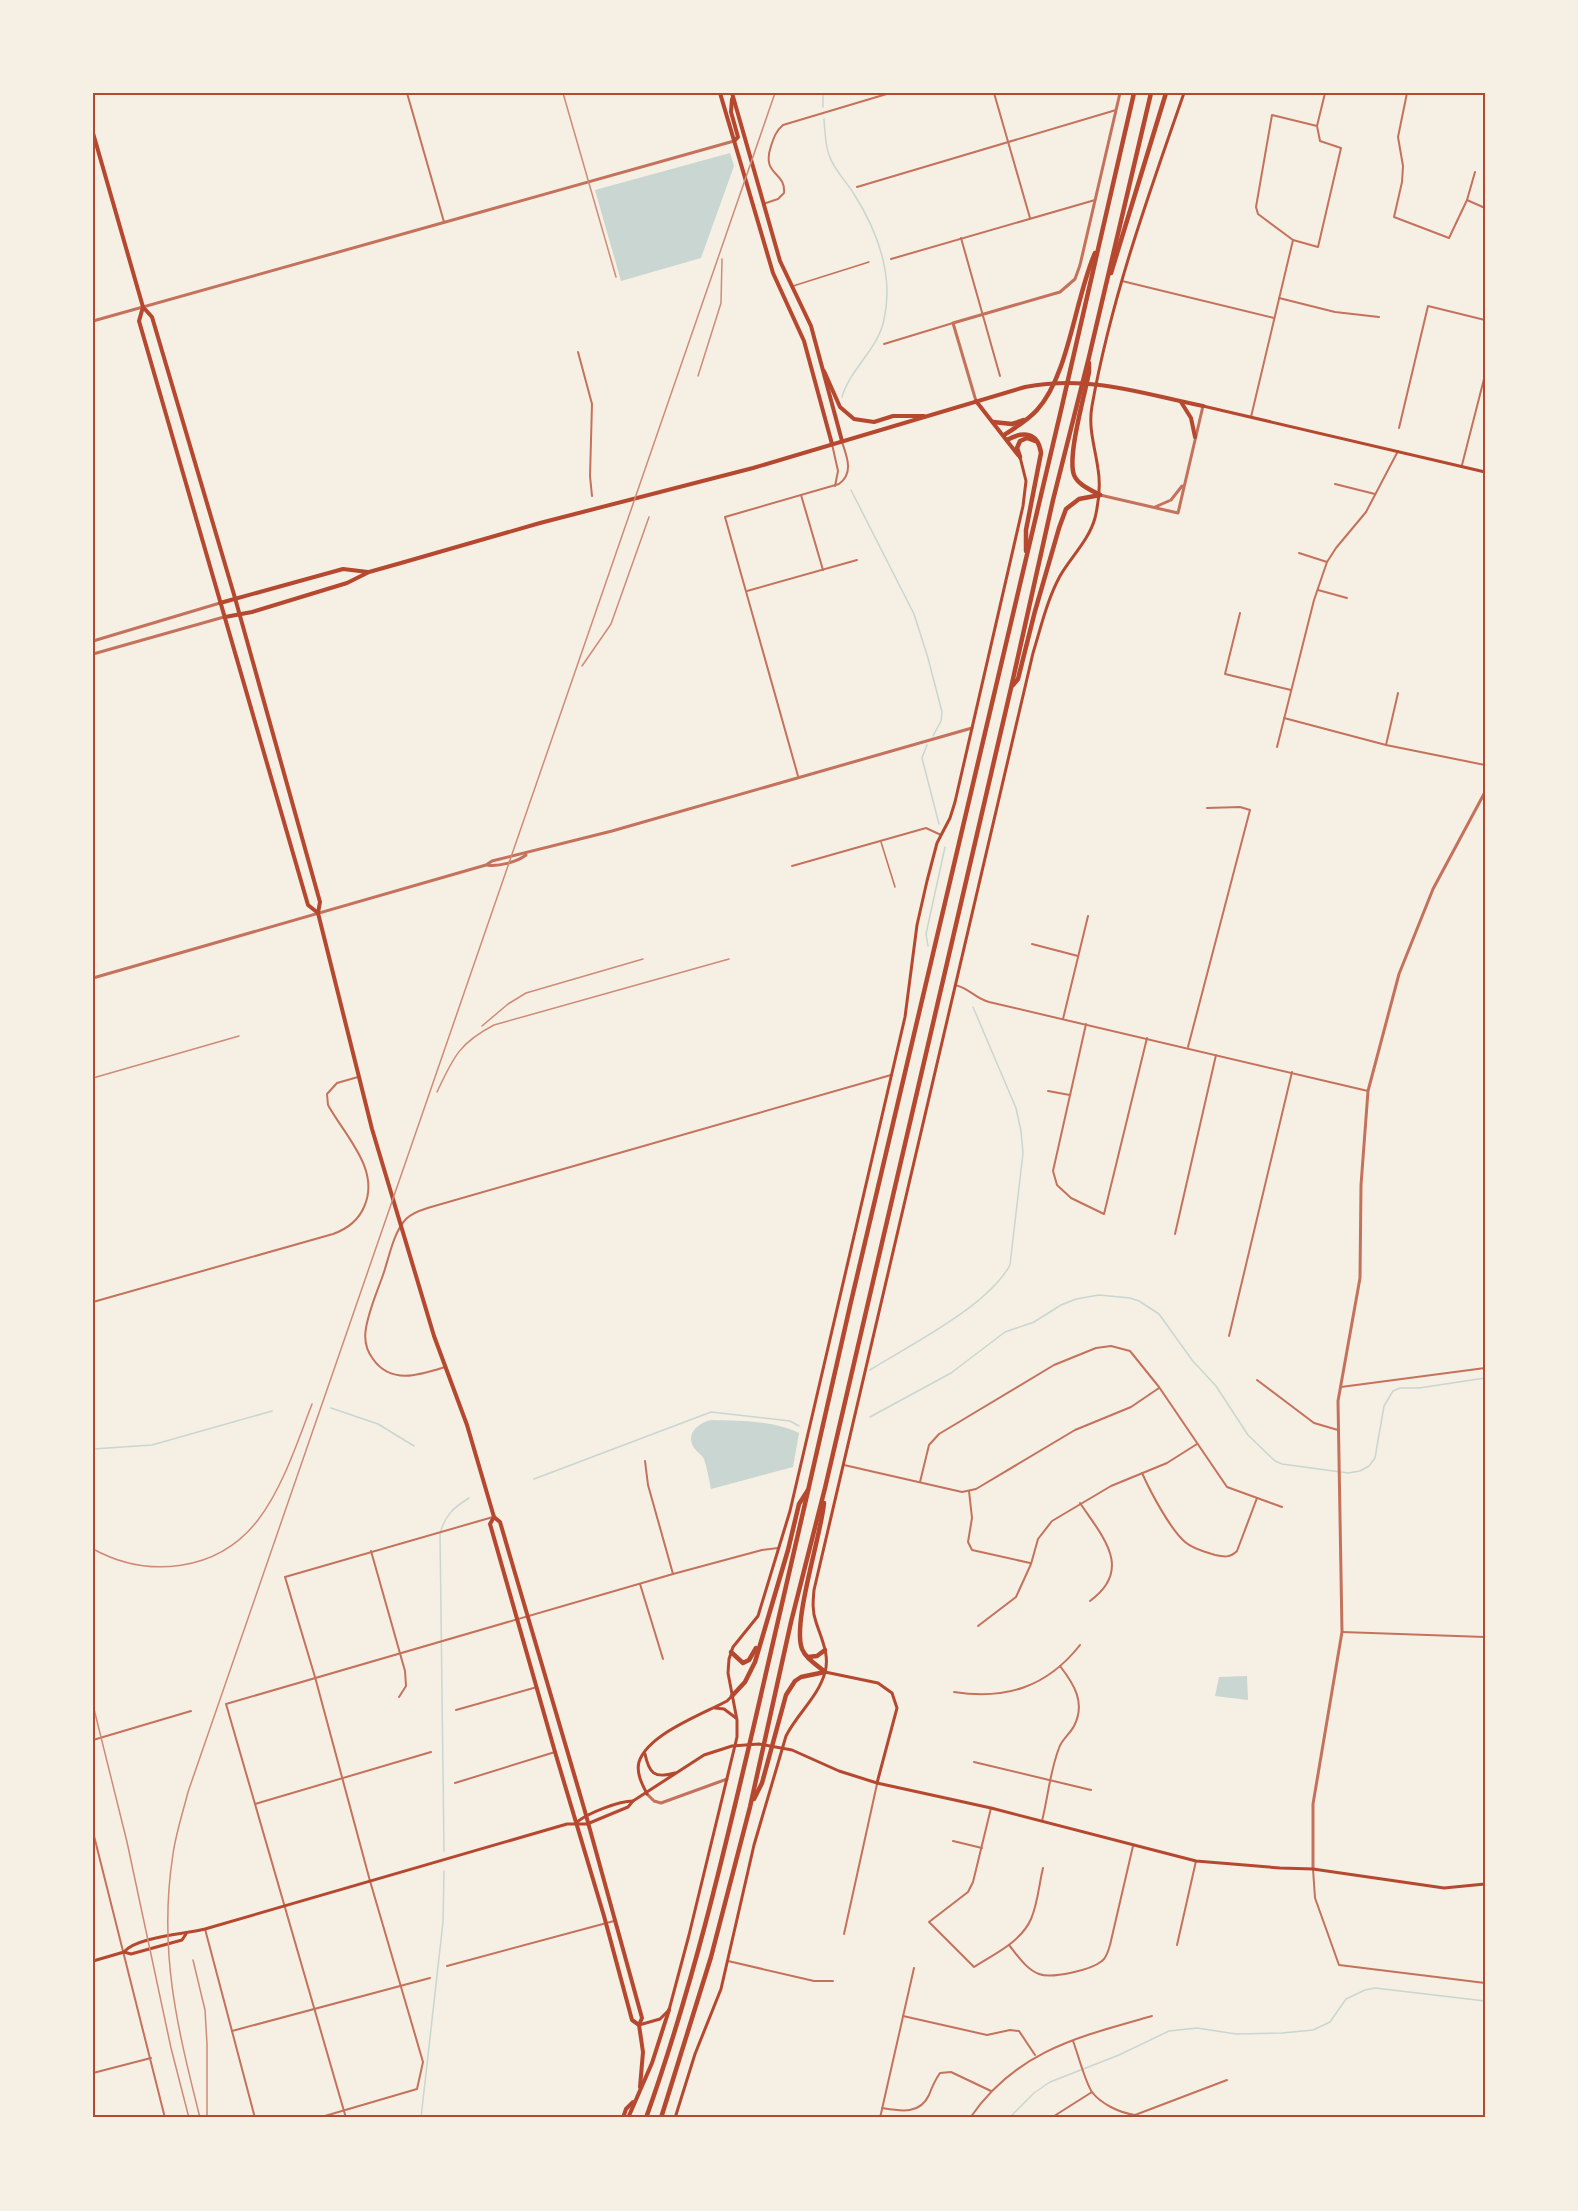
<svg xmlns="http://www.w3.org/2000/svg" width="1578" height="2211" font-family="Rubik,sans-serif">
<rect width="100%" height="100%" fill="#f6efe4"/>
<g fill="#c9d6d2">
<path d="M 730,153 L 734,166 L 701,258 L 621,281 L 595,190 Z"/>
<path d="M 711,1420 C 739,1421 773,1420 799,1433 L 793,1467 L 711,1489 C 709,1479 707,1468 704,1459 C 702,1455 697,1452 694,1448 C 685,1434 698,1423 711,1420 Z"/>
<path d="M 1247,1676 L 1248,1700 L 1215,1696 L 1219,1677 Z"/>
</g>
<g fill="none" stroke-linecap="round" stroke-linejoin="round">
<g stroke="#c9d6d2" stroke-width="1.5">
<path d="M 823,107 L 823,93"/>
<path d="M 824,119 C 825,131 825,144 829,155 C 834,170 846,181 854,194 C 878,232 894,275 884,320 C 878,349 850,369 842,397"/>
<path d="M 851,490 L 914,614 L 928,658 L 942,712 L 941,721 L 933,736"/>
<path d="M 927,745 L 922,758 L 939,824"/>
<path d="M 928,946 L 926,934 L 945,847"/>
<path d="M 870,1370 C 910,1345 988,1306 1010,1265 L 1023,1153 L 1021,1131 L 1016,1108 L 973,1007"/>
<path d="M 331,1408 L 378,1424 L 414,1446"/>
<path d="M 870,1417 L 951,1373 L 1005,1332 L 1034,1322 L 1061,1305 L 1076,1299 L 1099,1295 L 1130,1298 L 1139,1301 L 1159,1314 L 1192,1360 L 1216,1386 L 1248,1435 L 1275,1461 L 1282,1464 L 1348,1473 L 1360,1471 L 1369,1466 L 1375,1458 L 1384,1406 L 1393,1391 L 1400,1388 L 1419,1388 L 1485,1378"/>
<path d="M 93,1449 L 152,1445 L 272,1411"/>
<path d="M 534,1479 L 711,1412 L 790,1421 L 799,1426"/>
<path d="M 444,1851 L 440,1534 C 445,1515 453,1508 469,1498"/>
<path d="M 421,2118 L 443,1922 L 444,1871"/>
<path d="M 1009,2118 L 1034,2093 L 1050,2082 L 1119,2055 L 1169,2031 L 1197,2028 L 1236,2034 L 1282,2033 L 1313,2030 L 1330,2022 L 1346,1999 L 1365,1990 L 1375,1988 L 1485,2001"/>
</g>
<g stroke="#c5725c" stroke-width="1.5">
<path d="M 793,286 L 869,262"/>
<path d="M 881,842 L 895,887"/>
</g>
<g stroke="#c5725c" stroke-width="2">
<path d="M 407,93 L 444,222"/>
<path d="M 994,93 L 1030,218"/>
<path d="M 1407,93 L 1398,137 L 1403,166 L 1402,182 L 1394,217 L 1449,238 L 1467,200 L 1475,172"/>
<path d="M 1317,126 L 1272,115 L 1256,207 L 1258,214 L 1293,240 L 1318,247 L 1341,148 L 1320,141 L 1317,126 L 1325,93"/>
<path d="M 857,187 L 1116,110"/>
<path d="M 1467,200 L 1485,208"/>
<path d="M 763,204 L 778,199 L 784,193 C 786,171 761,176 771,146 C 774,137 776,131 783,125 L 890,93"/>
<path d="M 961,238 L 1000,376"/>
<path d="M 891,259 L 1095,200"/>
<path d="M 1122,281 L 1274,318"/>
<path d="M 1279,298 L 1335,312 L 1379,317"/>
<path d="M 884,344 L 953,323"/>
<path d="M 578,352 L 592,404 L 590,476 L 592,496"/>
<path d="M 1251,417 L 1293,240"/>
<path d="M 1399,428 L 1428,306 L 1485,320"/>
<path d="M 832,444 L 838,471 L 835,486"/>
<path d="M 1462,465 L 1485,375"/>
<path d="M 1335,484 L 1375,494"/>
<path d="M 801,495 L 823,570"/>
<path d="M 1299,553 L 1327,562"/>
<path d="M 1318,590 L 1347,598"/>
<path d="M 747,591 L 857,560"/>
<path d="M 1240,613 L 1225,674 L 1291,690"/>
<path d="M 1284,718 L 1386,745 L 1485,765"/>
<path d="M 1386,745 L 1398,693"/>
<path d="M 1277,747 L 1314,600 L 1327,562 L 1336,548 L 1366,512 L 1398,451"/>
<path d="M 798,776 L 725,517 L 839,484 C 854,473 847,457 842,442"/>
<path d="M 792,866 L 926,828 L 941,835"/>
<path d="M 1032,944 L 1078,956"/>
<path d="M 955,985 C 969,988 975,998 989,1002 L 1368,1091"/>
<path d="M 1063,1019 L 1088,916"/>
<path d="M 1086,1024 L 1053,1171 L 1057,1185 L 1071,1198 L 1104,1214 L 1147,1038"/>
<path d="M 1188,1047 L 1250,810 L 1240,807 L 1207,808"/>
<path d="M 1048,1091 L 1070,1095"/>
<path d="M 1175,1234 L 1216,1055"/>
<path d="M 93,1302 L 333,1234 C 347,1229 358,1221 364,1207 C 381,1170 345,1136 328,1105 L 327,1094 L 337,1083 L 358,1077"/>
<path d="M 1229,1336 L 1292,1072"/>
<path d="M 445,1367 C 420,1375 391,1385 373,1359 C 366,1350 364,1339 366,1328 C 369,1310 377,1292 383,1275 C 389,1258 393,1233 406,1219 C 413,1212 422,1210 431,1207 L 891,1075"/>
<path d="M 1257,1380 L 1314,1423 L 1338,1430"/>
<path d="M 1341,1387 L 1485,1368"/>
<path d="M 645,1461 L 648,1485 L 673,1574"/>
<path d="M 844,1465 L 962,1492 L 976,1489 L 1075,1430 L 1131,1407 L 1159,1388"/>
<path d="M 1142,1473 C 1150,1491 1170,1529 1185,1542 C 1193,1549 1205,1552 1215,1555 C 1224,1557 1230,1558 1237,1551 L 1257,1498"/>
<path d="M 920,1482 L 929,1445 L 939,1434 L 1054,1365 L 1096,1348 L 1111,1346 L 1130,1351 L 1159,1387 L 1227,1487 L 1282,1507"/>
<path d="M 969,1491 L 972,1518 L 968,1542 L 972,1550 L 1030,1563"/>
<path d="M 1080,1503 C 1102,1536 1134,1569 1090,1601"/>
<path d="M 371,1551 L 405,1671 L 406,1686 L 399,1697"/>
<path d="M 640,1584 L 663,1659"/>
<path d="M 978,1626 L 1016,1597 L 1031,1564 L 1038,1539 L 1052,1521 L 1111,1486 L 1167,1463 L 1197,1444"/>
<path d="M 1342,1632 L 1485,1637"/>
<path d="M 954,1692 C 1006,1700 1047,1687 1080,1645"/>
<path d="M 456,1710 L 537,1687"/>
<path d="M 93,1740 L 191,1711"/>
<path d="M 974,1762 L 1091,1790"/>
<path d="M 455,1783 L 555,1752"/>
<path d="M 255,1804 L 431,1752"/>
<path d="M 991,1808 L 973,1882 L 968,1892 L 929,1922 L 974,1967 C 994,1954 1021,1942 1031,1919 C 1038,1903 1039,1884 1043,1868"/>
<path d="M 1042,1821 C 1048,1797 1050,1771 1059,1748 C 1062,1739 1070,1734 1074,1726 C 1086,1703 1074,1684 1060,1666"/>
<path d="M 93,1832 L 165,2118"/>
<path d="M 953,1841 L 982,1848"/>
<path d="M 1313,1869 L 1315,1898 L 1339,1965 L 1485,1983"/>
<path d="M 205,1929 L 255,2118"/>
<path d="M 844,1934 L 877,1784"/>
<path d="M 1009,1945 C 1018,1956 1026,1969 1039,1974 C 1052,1979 1091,1970 1102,1961 C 1107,1957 1108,1951 1110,1945 L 1133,1846"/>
<path d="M 1177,1945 L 1196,1861"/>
<path d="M 728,1961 L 814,1981 L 833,1981"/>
<path d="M 447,1966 L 614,1921"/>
<path d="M 903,2016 L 987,2035 L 1010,2030 L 1019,2031 L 1035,2055"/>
<path d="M 232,2031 L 430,1978"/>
<path d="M 1073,2041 C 1078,2054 1085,2082 1092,2092 C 1101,2104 1120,2113 1135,2115 L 1227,2080"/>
<path d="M 93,2073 L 151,2058"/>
<path d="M 882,2108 C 900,2111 920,2115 929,2095 C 932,2087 935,2080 940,2073 L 951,2072 L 991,2091"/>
<path d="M 318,2118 L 417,2089 L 423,2062 L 370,1881 L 315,1677 L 285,1577 L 493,1517"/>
<path d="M 346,2118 L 226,1704 L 673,1574 L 762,1550 L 778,1548"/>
<path d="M 880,2118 L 914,1968"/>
<path d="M 970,2118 C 1016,2051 1078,2037 1152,2016"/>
<path d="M 1051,2118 L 1092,2092"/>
</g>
<g stroke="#c5725c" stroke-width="3">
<path d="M 93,321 L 734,141"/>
<path d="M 976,401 L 953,323 L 1060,292 L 1075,279 L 1080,265 L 1120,93"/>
<path d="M 1100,495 L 1178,513 L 1203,406"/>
<path d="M 1155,507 L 1171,500 L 1182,486"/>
<path d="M 93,641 L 220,603"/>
<path d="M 93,654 L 224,617"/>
<path d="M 487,865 C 498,867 517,862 526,855"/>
<path d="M 93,978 L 486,865 L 492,861 L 612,831 L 972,728"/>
<path d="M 647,1794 L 654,1801 L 661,1803 L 727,1779"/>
<path d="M 1313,1869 L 1313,1804 L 1342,1632 L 1338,1401 L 1360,1278 L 1361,1185 L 1368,1091 L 1399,974 L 1433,889 L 1485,792"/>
</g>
<g stroke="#b5482f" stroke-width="3">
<path d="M 1203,406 L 1485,472"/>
<path d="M 825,1672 L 878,1683 L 892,1693 L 897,1708 L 877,1783"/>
<path d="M 715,1708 L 724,1709 L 736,1718"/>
<path d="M 645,1754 C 649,1773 654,1779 675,1773"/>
<path d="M 647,1794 C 642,1784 636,1773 639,1762 C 648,1734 703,1714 727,1701 L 731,1697"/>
<path d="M 577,1822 C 588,1813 619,1801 633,1801"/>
<path d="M 124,1952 C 136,1937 186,1934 205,1929 L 567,1824 L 587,1824 L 628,1807 L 633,1801 L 704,1755 L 732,1746 L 759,1744 L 792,1750 L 839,1771 L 877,1783 L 991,1808 L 1196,1861 L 1280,1868 L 1313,1869 L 1444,1888 L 1485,1884"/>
<path d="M 93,1961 L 124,1952 L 131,1954 L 182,1940 L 186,1934"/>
<path d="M 639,2025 L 660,2019 L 669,2010 L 689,1935 L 737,1737 L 737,1720 L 728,1673 L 729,1659 L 733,1647 L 758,1616 L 790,1511 L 905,1017 L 917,925 L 927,881 L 937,843 L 950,818 L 955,802 L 1023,506 L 1026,481 L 1020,457"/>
<path d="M 675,2118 L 695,2054 L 721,1989 L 754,1845 L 786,1736 C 797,1714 819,1696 825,1672 C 830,1655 821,1638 816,1622 C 812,1611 813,1601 814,1590 L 1033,653 C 1041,627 1047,600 1060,576 C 1071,557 1089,540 1095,518 C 1099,501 1101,486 1098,469 C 1095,447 1088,428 1092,406 C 1111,299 1148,196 1184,93"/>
</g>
<g stroke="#b5482f" stroke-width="4">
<path d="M 720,93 L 773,273 L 804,341 L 832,444"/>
<path d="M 732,93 L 780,261 L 811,326 L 842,441"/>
<path d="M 732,99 L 731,112 L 738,137 L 735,140"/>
<path d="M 93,133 L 143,307 L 152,317 L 235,598 L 320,902 L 318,913 L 372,1129 L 434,1336 L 467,1425 L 494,1517 L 500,1522 L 584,1808 L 642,2018 L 639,2025 L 643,2052 L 640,2087"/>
<path d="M 143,307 L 139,321 L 308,905 L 318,913"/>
<path d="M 824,371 L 840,407 L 854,419 L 874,422 L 893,416 L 924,416"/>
<path d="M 976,401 L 1018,455"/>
<path d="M 1181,402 L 1191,418 L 1195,437"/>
<path d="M 220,603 L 343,569 L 368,572"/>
<path d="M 225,617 L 252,612 L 347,583 L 369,572 L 401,563 L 540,523 L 753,468 L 1025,387 C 1091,375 1139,393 1203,406"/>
<path d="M 494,1517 L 490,1524 L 555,1752 L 604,1916 L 632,2020 L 639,2025"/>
<path d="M 623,2118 L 626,2109 L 633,2102"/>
<path d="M 628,2118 L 652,2063 L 669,2010"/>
</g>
<g stroke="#b5482f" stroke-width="4.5">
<path d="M 1111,273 L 1166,93"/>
<path d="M 1089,363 L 1089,372 C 1085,394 1067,456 1074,475 C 1078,485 1091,490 1100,495"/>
<path d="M 993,422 L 1012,424 L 1024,420"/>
<path d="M 1004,435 C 1016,427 1027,421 1037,410 C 1069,375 1075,298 1095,253"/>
<path d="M 1007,440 C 1023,431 1038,432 1041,453 L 1026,530 L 1026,551"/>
<path d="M 1020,457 L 1017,448 L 1020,441 L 1027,438 L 1035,441"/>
<path d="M 1013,685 L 1018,679 L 1035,611 L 1059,528 L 1066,509 L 1079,499 L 1100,495"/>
<path d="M 824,1503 C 821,1536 792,1623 802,1649 C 806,1659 817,1665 825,1672"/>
<path d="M 731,1652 L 743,1663 L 749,1660 L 756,1648"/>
<path d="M 808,1657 L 817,1656 L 825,1650"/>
<path d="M 732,1696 L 745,1682 L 755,1662 L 788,1550 L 799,1504 L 808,1490"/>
<path d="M 754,1799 L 762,1783 L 786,1695 L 795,1681 L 801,1677 L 825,1672"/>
<path d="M 646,2118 C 692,1989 723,1857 754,1725 C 787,1585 818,1446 850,1306 C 945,902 1042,498 1134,93"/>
<path d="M 661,2118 L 711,1957 L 750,1807 L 791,1622 L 825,1488 L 1011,688 L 1053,500 L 1089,357 L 1151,93"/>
</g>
<g stroke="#cf8b77" stroke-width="1.5">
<path d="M 563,93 L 616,277"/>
<path d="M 698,376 L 721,303 L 722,259"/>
<path d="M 582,666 L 611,624 L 649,517"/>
<path d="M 482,1026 L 508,1004 L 526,993 L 643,959"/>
<path d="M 93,1078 L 239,1036"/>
<path d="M 437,1092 C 453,1058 459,1043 494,1025 L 729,959"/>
<path d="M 93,1549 C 148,1579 218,1572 258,1520 C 283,1487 297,1443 312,1404"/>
<path d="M 93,1705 L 127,1842 L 171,2048 L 189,2118"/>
<path d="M 193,1960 L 205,2010 L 207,2044 L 207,2118"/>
<path d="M 200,2118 C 177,2026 158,1950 173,1854 C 176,1833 183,1812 188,1792 L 775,93"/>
</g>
</g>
<rect width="1578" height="2211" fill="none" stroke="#f6efe4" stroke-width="189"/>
<rect x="94" y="94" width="1390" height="2022" fill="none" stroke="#b5482f" stroke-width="2"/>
</svg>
